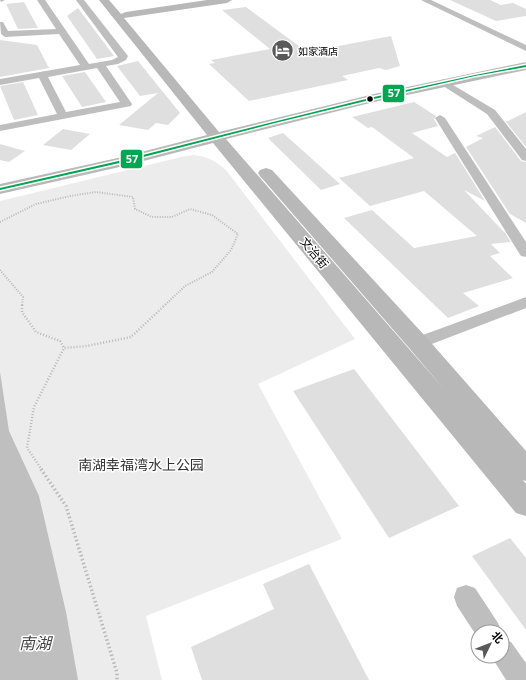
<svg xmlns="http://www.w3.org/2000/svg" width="526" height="680" font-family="'Noto Sans','Noto Sans SC',sans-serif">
<rect width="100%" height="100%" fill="#fff"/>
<path fill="#ececec" d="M 193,155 C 206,156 216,161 226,170 L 355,339 L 258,384 L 342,539 L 146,616 L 162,680 L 0,680 L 0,201 L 181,157 Z"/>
<path fill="#bfbfbf" d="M 0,372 L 9,431 L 39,496 L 66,612 L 78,680 L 0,680 Z"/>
<g fill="#dfdfdf">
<path d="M 450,0 L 490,0 L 501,5 L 513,3 L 526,9 L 526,16 L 496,21 Z"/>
<path d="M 24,2 L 38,28 L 18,29 L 6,4 Z"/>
<path d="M 246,7 L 307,52 L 391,36 L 400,66 L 386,70 L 379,68 L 342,76 L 348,80 L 249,101 L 209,64 L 215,63 L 211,60 L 270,49 L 222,10 Z"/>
<path d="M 78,8 L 114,56 L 97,59 L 67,16 Z"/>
<path d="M 0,40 L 37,45 L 49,68 L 0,77 Z"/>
<path d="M 138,61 L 180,113 L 168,125 L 156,123 L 148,130 L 119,125 L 158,93 L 140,96 L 117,66 Z"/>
<path d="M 85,72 L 106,102 L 82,107 L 62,76 Z"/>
<path d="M 23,82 L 38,115 L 14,120 L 0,86 Z"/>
<path d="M 414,102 L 436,116 L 434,119 L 438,126 L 412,133 L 447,157 L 455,153 L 485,201 L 464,190 L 505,233 L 511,242 L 491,244 L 500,253 L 490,256 L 513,278 L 463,293 L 479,306 L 448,318 L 344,218 L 372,210 L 414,248 L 477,236 L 424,191 L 370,206 L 339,178 L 414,158 L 372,127 L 368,128 L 352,117 Z"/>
<path d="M 526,112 L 526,147 L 506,122 Z"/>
<path d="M 495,127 L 521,161 L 526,162 L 526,223 L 510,214 L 466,147 L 483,138 L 476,136 Z"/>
<path d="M 63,129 L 90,134 L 71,150 L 43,145 Z"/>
<path d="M 283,133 L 340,184 L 321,190 L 268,138 Z"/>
<path d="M 0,144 L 25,151 L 9,162 L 0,160 Z"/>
<path d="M 354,369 L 459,506 L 389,538 L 293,391 Z"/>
<path d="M 510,538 L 526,558 L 526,630 L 472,556 Z"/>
<path d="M 309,564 L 369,680 L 202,680 L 191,647 L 274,609 L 263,584 Z"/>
</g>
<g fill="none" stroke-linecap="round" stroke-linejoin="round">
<g stroke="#b9b9b9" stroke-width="2" stroke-dasharray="1 1.5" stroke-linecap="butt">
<path d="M 0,222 L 36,204 L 70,196 L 96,192 L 133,197 L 135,209 L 152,217 L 172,217 L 190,209 L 212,215 L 238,234 L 231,250 L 212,272 L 185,286 L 164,306"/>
<path d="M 0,270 L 23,297 L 22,306"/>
</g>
<g stroke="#b9b9b9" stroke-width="2.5" stroke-dasharray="1 2" stroke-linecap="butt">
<path d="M 22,305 L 22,312 L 36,332 L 60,341 L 64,348"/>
<path d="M 42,470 L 27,448 L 34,407 L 64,348 L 87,346 L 131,337 L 165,305"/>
</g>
<path stroke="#b9b9b9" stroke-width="3.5" stroke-dasharray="1.5 2.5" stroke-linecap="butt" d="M 41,469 L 66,506 L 117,673 L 117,680"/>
<g fill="#bebebe" fill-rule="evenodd">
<path d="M 0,0 L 5,0 L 1,2 Z"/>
<path d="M 37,0 L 45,0 L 89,64 L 112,60 L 118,57 L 76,0 L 84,0 L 128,56 L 126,60 L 118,64 L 106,66 L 132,104 L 131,106 L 0,131 L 0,125 L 57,114 L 39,78 L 0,85 L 0,79 L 80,65 L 59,34 L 5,37 L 1,34 L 0,22 L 3,22 L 8,31 L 56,29 ZM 97,68 L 120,102 L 66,112 L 48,77 Z"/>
<path d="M 421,0 L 431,0 L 526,45 L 526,51 Z"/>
<path d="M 443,79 L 495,110 L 526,149 L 526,161 L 522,160 L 487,114 L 440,84 L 438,82 Z"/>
<path d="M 440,115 L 445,118 L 526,242 L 526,257 L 521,256 L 519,253 L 435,118 Z"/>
<path d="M 526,297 L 526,308 L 424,347 L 418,349 L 412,347 L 409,343 L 412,339 Z"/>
<path d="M 466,585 L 475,588 L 498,623 L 502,632 L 478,632 L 478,638 L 457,606 L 454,597 L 457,588 Z"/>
<path d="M 502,638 L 511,642 L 526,663 L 526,680 L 506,680 L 491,656 L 502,656 Z"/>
</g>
<path fill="#b8b8b8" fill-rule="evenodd" d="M 99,0 L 109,0 L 121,14 L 126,12 L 207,0 L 232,0 L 227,3 L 124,18 L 219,132 L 374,94 L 526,62 L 526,70 L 374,102 L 226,139 L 444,389 L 410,349 L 260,176 L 258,173 L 260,170 L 266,168 L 272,170 L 426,337 L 526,451 L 526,481 L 523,480 L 526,484 L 526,516 L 516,513 L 213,143 L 124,166 L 0,194 L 0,184 L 122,157 L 207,135 Z"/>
<defs>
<path id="bus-1" d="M 526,65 L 526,67 L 475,76 L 374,99 L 275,123 L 124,162 L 0,190 L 0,188 L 123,160 L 273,122 L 374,97 L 475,75 Z"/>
</defs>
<use href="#bus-1" stroke="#fff" stroke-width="3"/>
<use href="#bus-1" fill="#00a651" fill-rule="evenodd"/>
</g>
<defs>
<symbol id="hotel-disc" viewBox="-11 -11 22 22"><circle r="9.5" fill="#595959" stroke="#fff"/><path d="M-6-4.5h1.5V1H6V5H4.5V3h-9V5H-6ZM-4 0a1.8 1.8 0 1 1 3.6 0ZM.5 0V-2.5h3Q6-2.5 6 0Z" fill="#fff"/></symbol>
</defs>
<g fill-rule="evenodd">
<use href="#hotel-disc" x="270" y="38" width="25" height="25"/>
</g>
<circle fill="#000" stroke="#fff" stroke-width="1.5" cx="370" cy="99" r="3.5"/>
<g text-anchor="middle" stroke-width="3" stroke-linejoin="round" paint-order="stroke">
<g font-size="10" fill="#000" stroke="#fff" text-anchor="start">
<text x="298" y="55">如家酒店</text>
</g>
<g font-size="12" fill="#000" stroke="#fff">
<text transform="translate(314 253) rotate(50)" y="4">文治街</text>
</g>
<g font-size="14" fill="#333" stroke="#fff">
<text x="141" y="470">南湖幸福湾水上公园</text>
</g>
<g font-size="16" font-style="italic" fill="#444" stroke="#fff">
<text x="35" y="649">南湖</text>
</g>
</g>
<g stroke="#fff" stroke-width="1.5">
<rect x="382" y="84" width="23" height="19" rx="4" fill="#00a651"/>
<rect x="120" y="149" width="23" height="20" rx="4" fill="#00a651"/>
</g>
<g font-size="11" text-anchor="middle" font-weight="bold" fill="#fff">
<text x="394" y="97">57</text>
<text x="132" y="163">57</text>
</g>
<g transform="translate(490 644) rotate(47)"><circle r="19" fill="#ffffff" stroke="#999999"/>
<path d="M0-3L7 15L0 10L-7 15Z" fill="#595959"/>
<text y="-6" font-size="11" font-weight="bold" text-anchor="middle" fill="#000000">北</text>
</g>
</svg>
